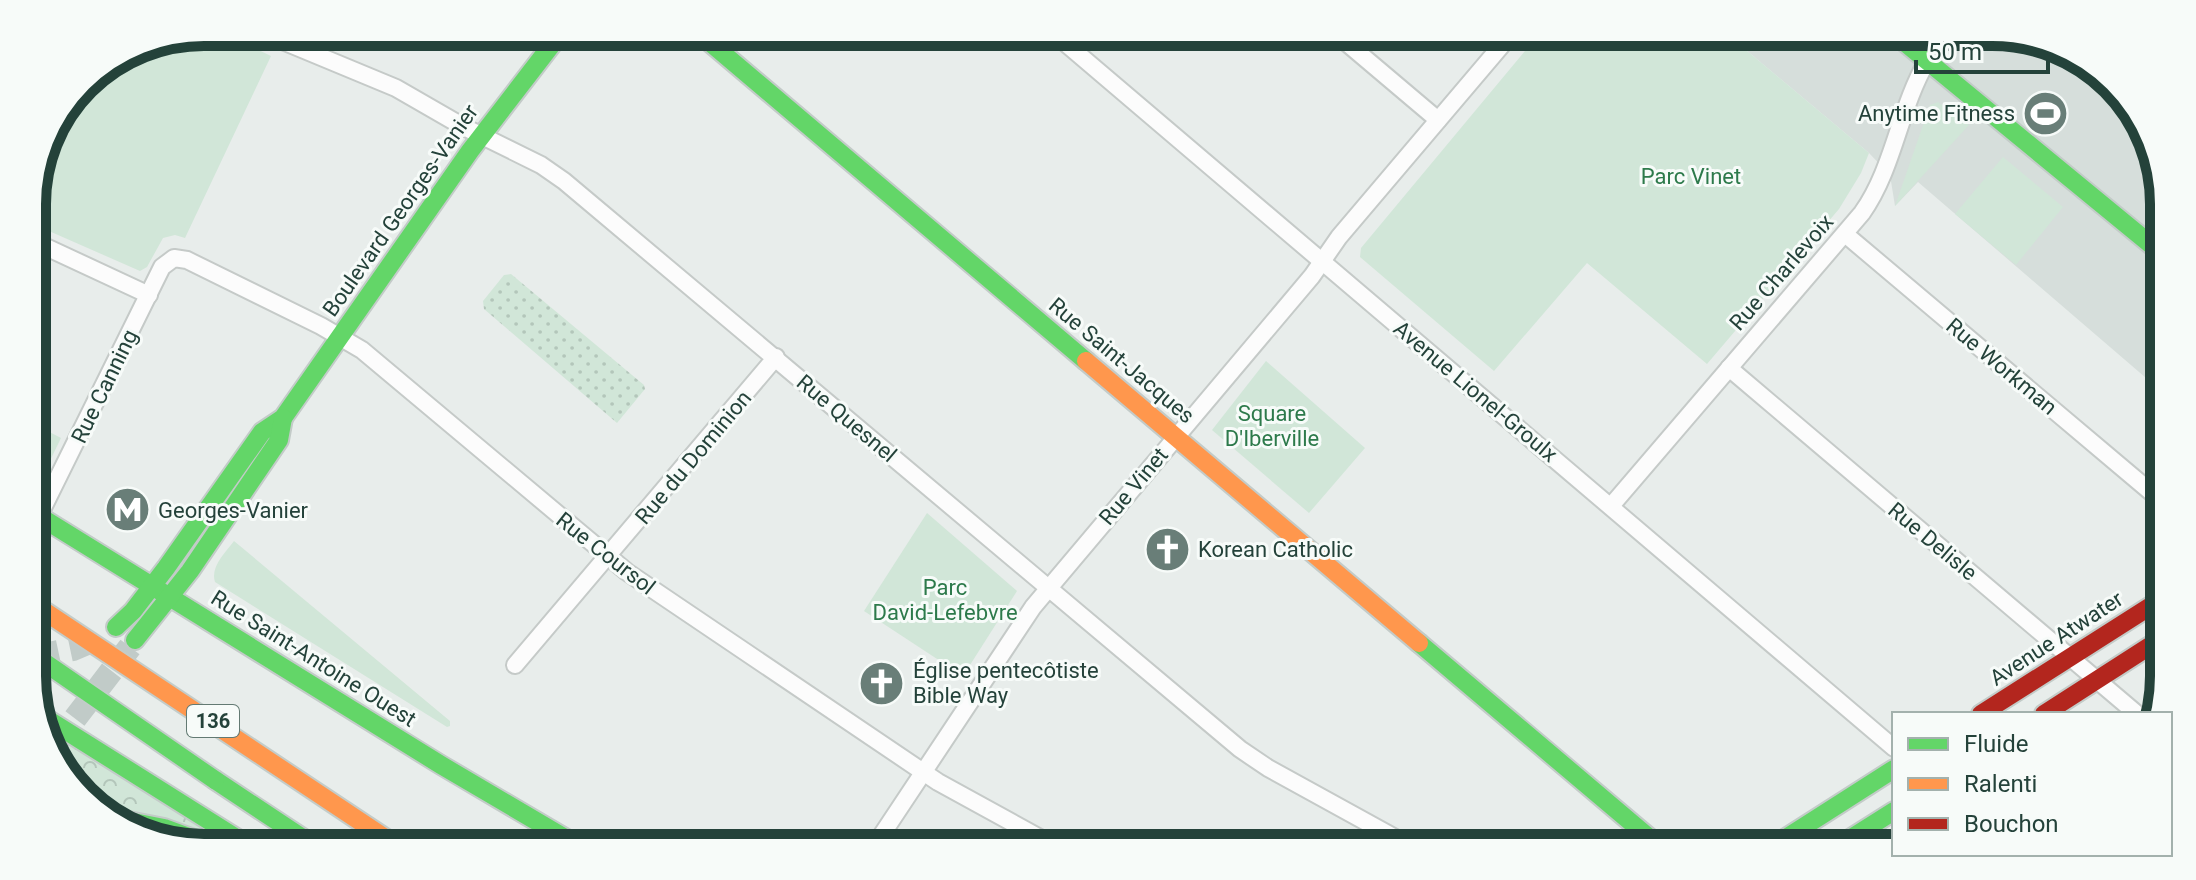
<svg xmlns="http://www.w3.org/2000/svg" width="2196" height="880" font-family="Roboto,sans-serif">
<defs>
<pattern id="forest-crowns" width="20" height="18" patternUnits="userSpaceOnUse" patternTransform="scale(2)"><rect width="20" height="18" fill="#d1e6d8"/><path d="M2 6a3 3 0 1 1 6 0M12 15a3 3 0 1 1 6 0" fill="none" stroke="#b3c6ba"/></pattern>
<pattern id="garden-dots" width="8" height="8" patternUnits="userSpaceOnUse" patternTransform="scale(2)"><rect width="8" height="8" fill="#d1e6d8"/><path d="M2 2h.1M6 6h.1" fill="none" stroke="#b3c6ba" stroke-width="1.8" stroke-linecap="round"/></pattern>
</defs>
<rect width="100%" height="100%" fill="#e8edeb"/>
<path fill="#d6dedb" d="M 1734,40 L 2048,41 L 2128,99 L 2162,181 L 2160,390 L 1918,182 L 1895,206 L 1890,175 L 1869,153 Z"/>
<path fill="url(#forest-crowns)" d="M 44,728 L 220,839 L 118,808 C 72,806 62,763 44,728 Z"/>
<g fill="#d1e6d8">
<path d="M 204,32 L 222,32 L 271,56 L 185,238 L 175,235 L 163,238 L 147,267 L 140,271 L 33,224 L 32,192 L 50,127 L 90,75 L 138,45 Z"/>
<path d="M 1535,39 L 1703,40 L 1706,42 L 1709,40 L 1734,40 L 1869,153 L 1861,173 L 1839,209 L 1707,364 L 1587,263 L 1494,371 L 1360,257 L 1361,248 Z"/>
<path d="M 1938,102 L 1969,125 L 1895,206 L 1930,105 Z"/>
<path d="M 2003,157 L 2063,207 L 2016,265 L 1955,214 Z"/>
<path d="M 1266,361 L 1365,448 L 1309,513 L 1212,430 Z"/>
<path d="M 34,424 L 61,438 L 44,473 L 41,474 L 34,470 Z"/>
<path d="M 927,513 L 1017,591 L 963,676 L 864,611 Z"/>
<path d="M 234,541 L 450,721 L 450,726 L 447,727 L 215,582 C 210,567 225,553 234,541 Z"/>
</g>
<path fill="url(#garden-dots)" d="M 511,274 L 644,385 L 645,389 L 617,423 L 484,309 L 483,301 L 504,275 Z"/>
<g fill="none" stroke-linecap="round" stroke-linejoin="round">
<g stroke="#c1cbc8" stroke-width="24" stroke-dasharray="24 12" stroke-linecap="butt">
<path d="M 35,657 L 73,649 L 101,637"/>
<path d="M 53,747 L 130,647"/>
</g>
<defs>
<g id="street">
<path d="M 261,32 L 396,88 L 462,126 L 541,165 L 564,181 L 1240,749 L 1268,768 L 1408,845"/>
<path d="M 1057,36 L 1894,748"/>
<path d="M 1341,38 L 1438,120"/>
<path d="M 1845,234 L 2158,498"/>
<path d="M 33,241 L 149,295"/>
<path d="M 1729,368 L 2137,714"/>
<path d="M 1611,506 L 1862,213 C 1894,168 1899,109 1927,61"/>
<path d="M 39,516 L 162,267 L 174,258 L 187,260 L 321,326 L 362,350 L 627,572 L 938,782 L 1049,843"/>
<path d="M 515,665 L 776,357"/>
<path d="M 877,842 L 1033,607 L 1312,276 L 1339,237 L 1507,39"/>
</g>
<g id="fast">
<path d="M 700,34 L 1086,361"/>
<path d="M 1903,41 L 2161,253"/>
<path d="M 34,513 L 441,765 L 570,841"/>
<path d="M 116,627 L 133,611 L 166,568 L 262,432 L 283,418 L 470,151 L 560,34"/>
<path d="M 135,640 L 190,571 L 279,440 L 283,418"/>
<path d="M 1419,643 L 1659,846"/>
<path d="M 36,712 L 238,839"/>
<path d="M 215,780 L 304,839"/>
<path d="M 118,819 L 164,828 L 194,839"/>
<path d="M 1772,847 L 1894,769"/>
<path d="M 1837,847 L 1894,811"/>
</g>
<path id="slow" d="M 1086,361 L 1419,643"/>
<g id="jam">
<path d="M 1981,714 L 2157,602"/>
<path d="M 2044,714 L 2156,642"/>
</g>
</defs>
<use href="#street" stroke="#c5cac8" stroke-width="20"/>
<use href="#fast" stroke="#c3cbc8" stroke-width="22"/>
<use href="#slow" stroke="#c3cbc8" stroke-width="22"/>
<use href="#jam" stroke="#c3cbc8" stroke-width="22"/>
<use href="#street" stroke="#fcfcfc" stroke-width="16"/>
<use href="#fast" stroke="#63d668" stroke-width="18"/>
<use href="#slow" stroke="#ff974d" stroke-width="18"/>
<use href="#jam" stroke="#b3261e" stroke-width="18"/>
<defs>
<path id="fast-bridge" d="M 35,656 L 215,780"/>
<path id="slow-bridge" d="M 35,605 L 388,840"/>
</defs>
<use href="#fast-bridge" stroke="#c3ccc9" stroke-width="22" stroke-linecap="butt"/>
<use href="#slow-bridge" stroke="#c3ccc9" stroke-width="22" stroke-linecap="butt"/>
<use href="#fast-bridge" stroke="#63d668" stroke-width="18"/>
<use href="#slow-bridge" stroke="#ff974d" stroke-width="18"/>
</g>
<defs>
<symbol id="stadium-disc" viewBox="-11 -11 22 22"><circle r="9.5" fill="#697e78" stroke="#f7fbf9"/><path d="M0-5a6.5 5 0 1 0 0 10a6.5 5 0 1 0 0-10ZM-3.5-1.8h7v3.6h-7Z" fill="#fff"/></symbol>
<symbol id="metro-disc" viewBox="-11 -11 22 22"><circle r="9.5" fill="#697e78" stroke="#f7fbf9"/><path d="M-5.5 5V-5H-3L0 0L3-5H5.5V5H3V-.5L0 4L-3-.5V5Z" fill="#fff"/></symbol>
<symbol id="church-disc" viewBox="-11 -11 22 22"><circle r="9.5" fill="#697e78" stroke="#f7fbf9"/><path d="M-1.2-6h2.4v3.5h3.3v2.4h-3.3V6h-2.4V-.1h-3.3v-2.4h3.3Z" fill="#fff"/></symbol>
</defs>
<g fill-rule="evenodd">
<use href="#stadium-disc" x="2020" y="88" width="51" height="51"/>
<use href="#metro-disc" x="102" y="484" width="51" height="51"/>
<use href="#church-disc" x="1142" y="524" width="51" height="51"/>
<use href="#church-disc" x="856" y="658" width="51" height="51"/>
</g>
<g text-anchor="middle" stroke-width="6" stroke-linejoin="round" paint-order="stroke">
<rect fill="#f7fbf9" stroke="#637a73" stroke-width="2" x="187" y="705" width="52" height="32" rx="6"/>
<g font-size="20" font-weight="bold" fill="#24423a">
<text x="213" y="728">136</text>
</g>
<g font-size="22" fill="#24423a" stroke="#f7fbf9" text-anchor="start">
<text x="2015" y="121" text-anchor="end">Anytime Fitness</text>
<text x="158" y="518">Georges-Vanier</text>
<text x="1198" y="557">Korean Catholic</text>
<text x="913" y="678">Église pentecôtiste<tspan x="913" dy="25">Bible Way</tspan></text>
</g>
<g font-size="22" fill="#2d7a4b" stroke="#f7fbf9">
<text x="1691" y="184">Parc Vinet</text>
<text x="1272" y="421">Square<tspan x="1272" dy="25">D'Iberville</tspan></text>
<text x="945" y="595">Parc<tspan x="945" dy="25">David-Lefebvre</tspan></text>
</g>
<g font-size="22" fill="#24423a" stroke="#f7fbf9">
<text transform="translate(400 210) rotate(-55)" y="8">Boulevard Georges-Vanier</text>
<text transform="translate(1781 272) rotate(-49)" y="8">Rue Charlevoix</text>
<text transform="translate(1122 360) rotate(40)" y="8">Rue Saint-Jacques</text>
<text transform="translate(2002 366) rotate(40)" y="8">Rue Workman</text>
<text transform="translate(104 386) rotate(-64)" y="8">Rue Canning</text>
<text transform="translate(1476 391) rotate(40)" y="8">Avenue Lionel-Groulx</text>
<text transform="translate(847 418) rotate(40)" y="8">Rue Quesnel</text>
<text transform="translate(693 457) rotate(-50)" y="8">Rue du Dominion</text>
<text transform="translate(1133 486) rotate(-50)" y="8">Rue Vinet</text>
<text transform="translate(1933 541) rotate(40)" y="8">Rue Delisle</text>
<text transform="translate(606 553) rotate(38)" y="8">Rue Coursol</text>
<text transform="translate(2056 638) rotate(-33)" y="8">Avenue Atwater</text>
<text transform="translate(314 658) rotate(32)" y="8">Rue Saint-Antoine Ouest</text>
</g>
</g>
<path d="M0 0H2196V880H0ZM204 46H1992A158 158 0 0 1 2150 204V676A158 158 0 0 1 1992 834H204A158 158 0 0 1 46 676V204A158 158 0 0 1 204 46Z" fill="#f7fbf9" fill-rule="evenodd"/>
<path fill="none" stroke="#24423a" stroke-width="10" d="M204 46H1992A158 158 0 0 1 2150 204V676A158 158 0 0 1 1992 834H204A158 158 0 0 1 46 676V204A158 158 0 0 1 204 46Z"/>
<rect x="1892" y="712" width="280" height="144" fill="#f7fbf9" stroke="#a3b1ad" stroke-width="2"/>
<rect x="1908" y="738" width="40" height="12" fill="#63d668" stroke="#a3b1ad" stroke-width="2"/>
<text x="1964" y="752" font-size="24" fill="#24423a">Fluide</text>
<rect x="1908" y="778" width="40" height="12" fill="#ff974d" stroke="#a3b1ad" stroke-width="2"/>
<text x="1964" y="792" font-size="24" fill="#24423a">Ralenti</text>
<rect x="1908" y="818" width="40" height="12" fill="#b3261e" stroke="#a3b1ad" stroke-width="2"/>
<text x="1964" y="832" font-size="24" fill="#24423a">Bouchon</text>
<path d="M1916 60v12h132v-12" fill="none" stroke="#24423a" stroke-width="4"/>
<text x="1928" y="60" font-size="24" fill="#24423a" stroke="#f7fbf9" stroke-width="6" paint-order="stroke">50 m</text>
</svg>
